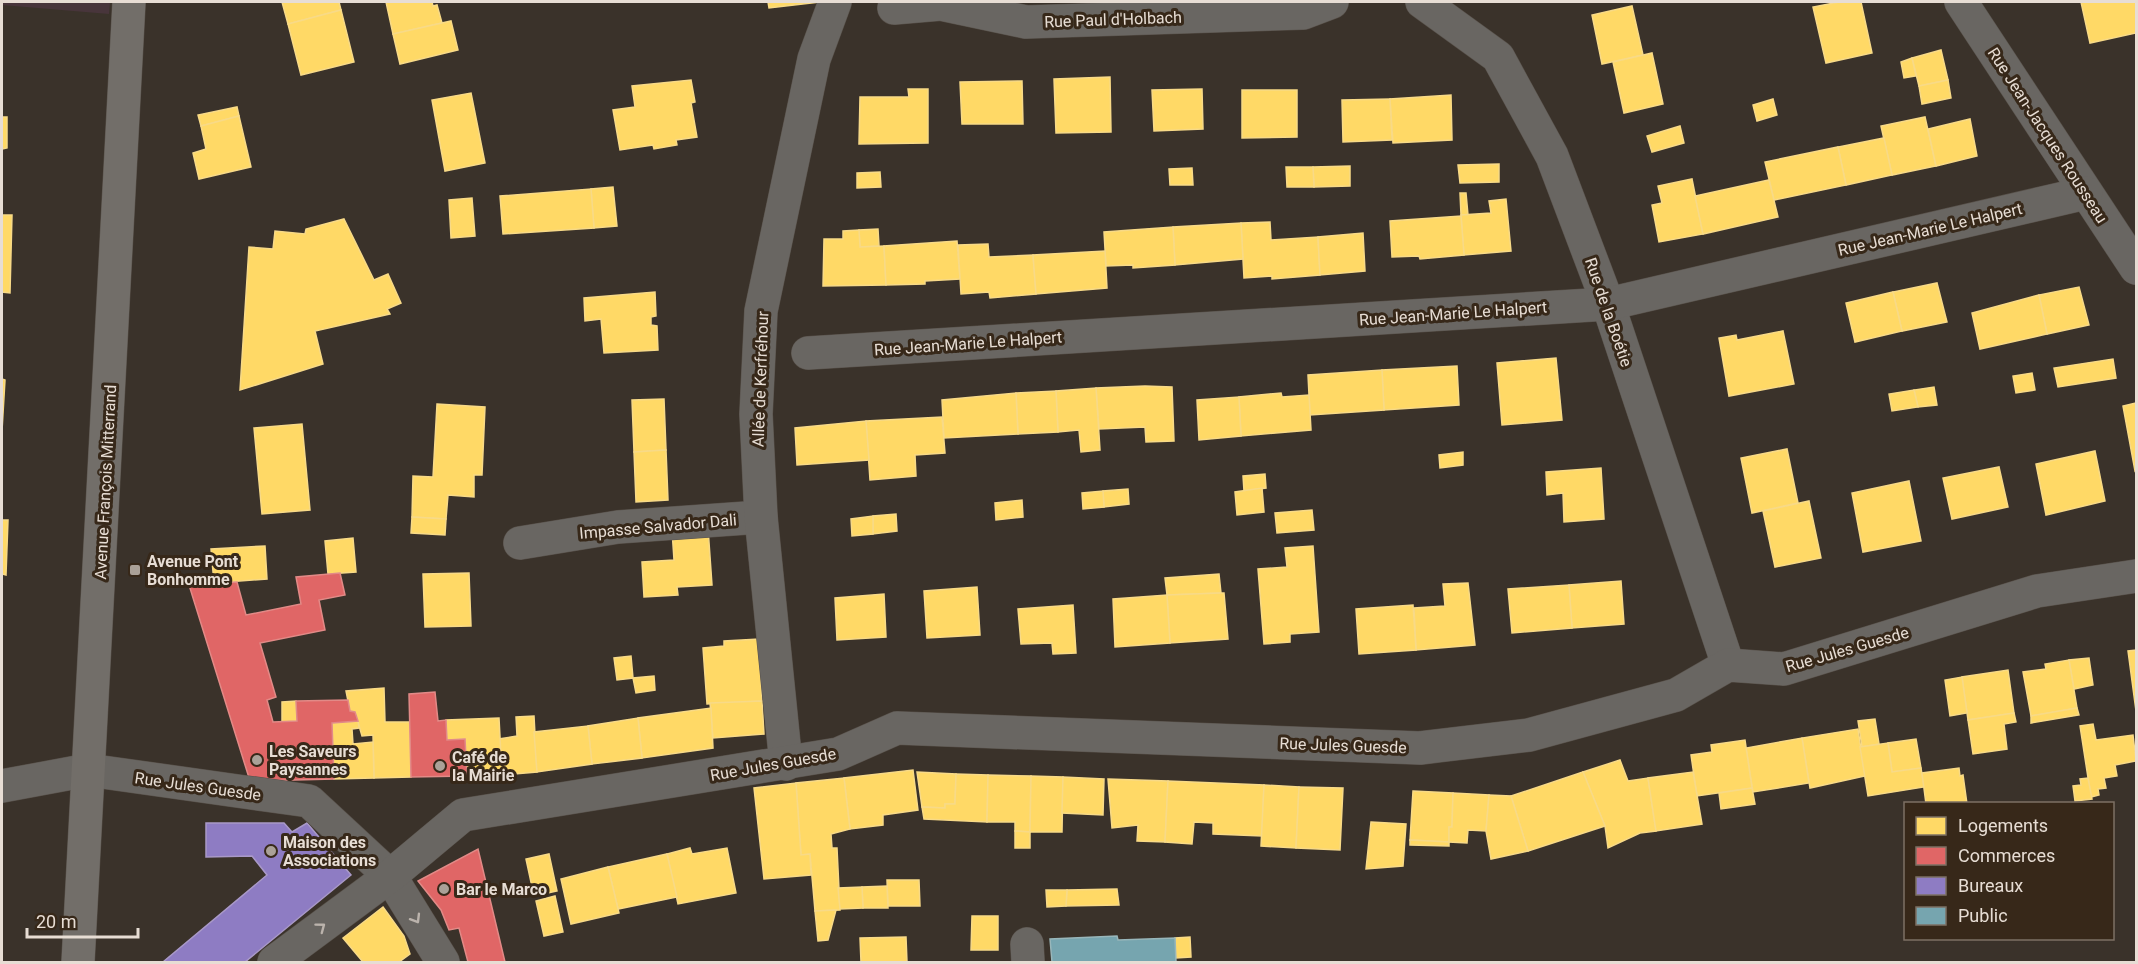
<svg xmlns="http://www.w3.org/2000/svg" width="2138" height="964" font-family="Roboto,sans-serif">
<rect width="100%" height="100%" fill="#3a322a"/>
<path fill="#48353b" d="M 2,2 L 110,2 L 109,14 L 2,5 Z"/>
<g fill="#ffd966" stroke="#f8da87" stroke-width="1.5">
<path d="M 282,2 L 339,2 L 341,10 L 288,24 Z"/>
<path d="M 386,2 L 432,2 L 433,6 L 437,5 L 442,23 L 393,34 Z"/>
<path d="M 768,2 L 820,2 L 769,8 Z"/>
<path d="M 1839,2 L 1861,2 L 1872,53 L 1826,63 L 1813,7 Z"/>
<path d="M 2081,2 L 2136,2 L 2136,33 L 2090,43 Z"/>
<path d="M 1632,6 L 1643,55 L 1602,64 L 1592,15 Z"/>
<path d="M 341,10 L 354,62 L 301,75 L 288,24 Z"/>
<path d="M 451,21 L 458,50 L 400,64 L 393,34 Z"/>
<path d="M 1941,50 L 1948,80 L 1919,86 L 1912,58 Z"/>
<path d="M 1652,53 L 1663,104 L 1624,113 L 1613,62 Z"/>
<path d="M 1912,58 L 1916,76 L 1904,78 L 1901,62 Z"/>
<path d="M 1110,77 L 1111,132 L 1056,133 L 1054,79 Z"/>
<path d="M 691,80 L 695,102 L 691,103 L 697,137 L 676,140 L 677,145 L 654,149 L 653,145 L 620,150 L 613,110 L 635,107 L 632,86 Z"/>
<path d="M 1948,80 L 1951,98 L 1922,104 L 1919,86 Z"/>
<path d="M 1022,81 L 1023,124 L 962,124 L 960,82 Z"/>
<path d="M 908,89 L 928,89 L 928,143 L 859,144 L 860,97 L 909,97 Z"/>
<path d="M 1202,89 L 1203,129 L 1154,131 L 1152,90 Z"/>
<path d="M 1242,90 L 1297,90 L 1297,137 L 1242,138 Z"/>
<path d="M 471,93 L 485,163 L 445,171 L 432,100 Z"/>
<path d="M 1451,95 L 1452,140 L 1393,143 L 1390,99 Z"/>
<path d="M 1390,99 L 1392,140 L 1343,142 L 1342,100 Z"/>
<path d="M 1773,99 L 1777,115 L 1757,121 L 1753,105 Z"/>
<path d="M 237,107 L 239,116 L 201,126 L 198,115 Z"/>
<path d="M 239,116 L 251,167 L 199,179 L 193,153 L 206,149 L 201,126 Z"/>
<path d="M 2,117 L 7,117 L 7,148 L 2,149 Z"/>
<path d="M 1925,117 L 1936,166 L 1892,175 L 1881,126 Z"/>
<path d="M 1970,119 L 1977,156 L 1936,166 L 1928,129 Z"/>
<path d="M 1680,126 L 1684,143 L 1652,152 L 1647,136 Z"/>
<path d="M 1884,138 L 1892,175 L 1846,185 L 1838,147 Z"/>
<path d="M 1838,147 L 1846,185 L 1774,200 L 1765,162 Z"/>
<path d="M 1499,164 L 1499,182 L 1460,183 L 1458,165 Z"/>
<path d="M 1350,166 L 1350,186 L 1314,187 L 1313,167 Z"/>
<path d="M 1286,167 L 1313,167 L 1314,187 L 1287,187 Z"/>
<path d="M 1192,168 L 1193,185 L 1170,185 L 1169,169 Z"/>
<path d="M 880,172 L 881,187 L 857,188 L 857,173 Z"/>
<path d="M 1692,179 L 1703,234 L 1659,242 L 1652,205 L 1662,203 L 1658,186 Z"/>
<path d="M 1769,180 L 1778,217 L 1703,234 L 1695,196 Z"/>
<path d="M 613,187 L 617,226 L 594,228 L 591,189 Z"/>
<path d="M 591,189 L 594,228 L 503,234 L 500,196 Z"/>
<path d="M 1460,193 L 1466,193 L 1468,215 L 1461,215 Z"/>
<path d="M 472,198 L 475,236 L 451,238 L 449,200 Z"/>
<path d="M 1506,199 L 1511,251 L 1464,255 L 1461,215 L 1491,213 L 1489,201 Z"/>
<path d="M 2,215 L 12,215 L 10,293 L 2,292 Z"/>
<path d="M 1461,216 L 1464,255 L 1420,259 L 1419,256 L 1392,257 L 1390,221 Z"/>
<path d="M 344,219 L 374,280 L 388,274 L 401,303 L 387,309 L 390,314 L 315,331 L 323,364 L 240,390 L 249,247 L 273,249 L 275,231 L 305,234 L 306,229 Z"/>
<path d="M 1270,222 L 1271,240 L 1318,237 L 1320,275 L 1272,279 L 1272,276 L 1244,278 L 1241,223 Z"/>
<path d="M 1241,223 L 1243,259 L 1175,265 L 1173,227 Z"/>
<path d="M 1173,227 L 1175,265 L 1133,268 L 1133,265 L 1106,266 L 1104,232 Z"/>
<path d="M 878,229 L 879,246 L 860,247 L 859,230 Z"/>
<path d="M 859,230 L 860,247 L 884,246 L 886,285 L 823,286 L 824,239 L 843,239 L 843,231 Z"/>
<path d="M 1363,233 L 1365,271 L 1320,275 L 1318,237 Z"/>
<path d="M 957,241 L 960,279 L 925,281 L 925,284 L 886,285 L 884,246 Z"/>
<path d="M 988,244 L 989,257 L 1033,255 L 1036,294 L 990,298 L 989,292 L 961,294 L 958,245 Z"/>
<path d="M 1105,251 L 1107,288 L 1036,294 L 1033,255 Z"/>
<path d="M 1937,283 L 1947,322 L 1902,331 L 1893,292 Z"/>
<path d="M 2079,287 L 2089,325 L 2047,334 L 2039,295 Z"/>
<path d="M 655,292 L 656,316 L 651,317 L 651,325 L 657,326 L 658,350 L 604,353 L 601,319 L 585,321 L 584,298 Z"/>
<path d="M 1893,292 L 1902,331 L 1855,342 L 1846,303 Z"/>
<path d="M 2039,295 L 2047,334 L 1980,349 L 1972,313 Z"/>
<path d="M 1783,331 L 1794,384 L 1729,396 L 1719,338 L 1736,335 L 1737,340 Z"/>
<path d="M 1556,358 L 1562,420 L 1502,425 L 1497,363 Z"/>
<path d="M 2113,359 L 2116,378 L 2058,387 L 2054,368 Z"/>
<path d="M 1457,366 L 1459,405 L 1384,410 L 1382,370 Z"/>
<path d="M 1382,370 L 1384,410 L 1310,415 L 1308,375 Z"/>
<path d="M 2032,373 L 2035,390 L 2016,393 L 2013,376 Z"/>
<path d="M 2,379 L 5,380 L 2,431 Z"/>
<path d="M 1145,386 L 1172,387 L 1174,441 L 1146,442 L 1145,427 L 1099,429 L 1096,388 Z"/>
<path d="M 1934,387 L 1937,405 L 1918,407 L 1914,390 Z"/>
<path d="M 1096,388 L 1100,450 L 1081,452 L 1079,430 L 1058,432 L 1056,391 Z"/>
<path d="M 1914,390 L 1918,407 L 1892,411 L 1889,394 Z"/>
<path d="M 1056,391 L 1058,432 L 1018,434 L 1016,393 Z"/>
<path d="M 1016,393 L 1018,434 L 944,438 L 942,400 Z"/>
<path d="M 1281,393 L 1282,397 L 1309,395 L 1311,430 L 1241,436 L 1239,397 Z"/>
<path d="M 1239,397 L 1241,436 L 1199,440 L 1197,400 Z"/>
<path d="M 664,399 L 666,450 L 634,452 L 632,400 Z"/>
<path d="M 2136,403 L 2136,470 L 2135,471 L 2123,406 Z"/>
<path d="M 437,404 L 485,407 L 482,475 L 474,475 L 474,497 L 448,495 L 446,519 L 412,517 L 413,476 L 433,477 Z"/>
<path d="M 942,417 L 945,453 L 915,455 L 916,476 L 870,480 L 866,421 Z"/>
<path d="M 866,421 L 869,460 L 797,465 L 795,428 Z"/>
<path d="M 302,424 L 310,510 L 262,514 L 254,428 Z"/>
<path d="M 1787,449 L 1798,503 L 1752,513 L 1741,458 Z"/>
<path d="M 666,450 L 668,500 L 636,502 L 634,452 Z"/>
<path d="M 2095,451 L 2105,501 L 2046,515 L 2036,464 Z"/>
<path d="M 1463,452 L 1463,465 L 1440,468 L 1439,455 Z"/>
<path d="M 1999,467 L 2008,507 L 1952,519 L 1943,478 Z"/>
<path d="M 1601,468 L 1604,519 L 1564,522 L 1563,493 L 1547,495 L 1546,472 Z"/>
<path d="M 1265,474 L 1266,488 L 1244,491 L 1243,476 Z"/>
<path d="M 1909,481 L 1921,541 L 1863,552 L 1852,493 Z"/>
<path d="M 1262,488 L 1264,512 L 1237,515 L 1235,492 Z"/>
<path d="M 1128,489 L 1129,504 L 1104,507 L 1103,491 Z"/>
<path d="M 1103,491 L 1104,507 L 1083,509 L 1082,493 Z"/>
<path d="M 1022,500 L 1023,517 L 996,520 L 995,503 Z"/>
<path d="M 1809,501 L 1821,558 L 1775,567 L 1763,511 Z"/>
<path d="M 1312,510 L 1314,530 L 1277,533 L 1275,513 Z"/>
<path d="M 896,514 L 897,531 L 873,534 L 873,516 Z"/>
<path d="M 873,516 L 873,534 L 852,536 L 851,519 Z"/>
<path d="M 412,517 L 446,519 L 445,535 L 411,533 Z"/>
<path d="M 2,520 L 8,520 L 6,575 L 2,574 Z"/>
<path d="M 708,528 L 712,585 L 677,587 L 678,595 L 644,597 L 642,562 L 674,560 L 672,530 Z"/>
<path d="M 353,538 L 356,572 L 328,574 L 325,541 Z"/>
<path d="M 265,546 L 267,579 L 214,583 L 211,549 Z"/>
<path d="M 1313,546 L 1319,632 L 1290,634 L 1290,642 L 1264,644 L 1258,569 L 1287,567 L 1285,548 Z"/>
<path d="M 469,573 L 471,626 L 425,627 L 423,574 Z"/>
<path d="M 1219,574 L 1221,593 L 1167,595 L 1165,578 Z"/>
<path d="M 1621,581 L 1624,624 L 1572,628 L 1569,585 Z"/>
<path d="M 1468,583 L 1475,645 L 1416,650 L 1414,608 L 1445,606 L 1443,584 Z"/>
<path d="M 1569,585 L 1572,628 L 1512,633 L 1508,589 Z"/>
<path d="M 977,587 L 980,635 L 927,638 L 924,591 Z"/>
<path d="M 1221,593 L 1224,593 L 1228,639 L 1170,643 L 1167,595 Z"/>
<path d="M 884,594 L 886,637 L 837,640 L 835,598 Z"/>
<path d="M 1167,595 L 1170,643 L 1115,647 L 1113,599 Z"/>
<path d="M 1073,605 L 1076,653 L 1053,654 L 1052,643 L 1021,644 L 1018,609 Z"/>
<path d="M 1413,605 L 1416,650 L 1359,654 L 1356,609 Z"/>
<path d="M 759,639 L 762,701 L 707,704 L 703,648 L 724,646 L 724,641 Z"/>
<path d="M 2136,650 L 2136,711 L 2128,651 Z"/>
<path d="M 631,656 L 633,678 L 617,680 L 614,658 Z"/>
<path d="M 2089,658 L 2093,685 L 2074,689 L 2069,660 Z"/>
<path d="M 2069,660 L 2077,708 L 2031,716 L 2023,672 L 2046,669 L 2045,664 Z"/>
<path d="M 2008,670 L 2014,713 L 1968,720 L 1962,677 Z"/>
<path d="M 654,676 L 655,690 L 636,693 L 633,678 Z"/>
<path d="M 1962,677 L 1967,713 L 1950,716 L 1945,680 Z"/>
<path d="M 384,688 L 385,722 L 410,722 L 411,777 L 374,778 L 373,735 L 362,736 L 355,712 L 350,711 L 346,691 Z"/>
<path d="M 296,701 L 297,721 L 282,722 L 282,702 Z"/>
<path d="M 762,701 L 764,734 L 713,738 L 710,703 Z"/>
<path d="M 711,708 L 713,748 L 642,758 L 638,718 Z"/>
<path d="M 2077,708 L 2079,715 L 2031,723 L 2031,716 Z"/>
<path d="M 2014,713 L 2016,722 L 2004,724 L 2007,749 L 1973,754 L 1968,720 Z"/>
<path d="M 534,716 L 537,772 L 502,775 L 499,739 L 517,736 L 516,717 Z"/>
<path d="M 499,718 L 502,775 L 467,776 L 465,739 L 447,740 L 446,720 Z"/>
<path d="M 638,718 L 642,758 L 592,764 L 588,726 Z"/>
<path d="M 1875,719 L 1879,744 L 1862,747 L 1858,721 Z"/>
<path d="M 358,721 L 359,728 L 352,729 L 353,744 L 373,742 L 374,778 L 334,779 L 332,723 Z"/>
<path d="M 2093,724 L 2096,740 L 2133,735 L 2136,761 L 2115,765 L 2117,776 L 2104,778 L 2106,788 L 2098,789 L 2099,795 L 2091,797 L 2080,726 Z"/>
<path d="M 588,726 L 592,764 L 537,772 L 534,732 Z"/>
<path d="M 1858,729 L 1865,776 L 1810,788 L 1802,738 Z"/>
<path d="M 1802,738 L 1809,783 L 1753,792 L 1746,748 Z"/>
<path d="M 1916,739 L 1921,768 L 1892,772 L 1888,743 Z"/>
<path d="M 1745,740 L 1752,788 L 1697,796 L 1691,755 L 1712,752 L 1711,745 Z"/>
<path d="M 1888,743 L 1892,772 L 1921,768 L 1924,787 L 1868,796 L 1860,747 Z"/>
<path d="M 1620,760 L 1628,781 L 1648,778 L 1656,831 L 1640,833 L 1608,848 L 1605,826 L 1583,772 Z"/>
<path d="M 1959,768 L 1960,776 L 1963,775 L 1967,804 L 1926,804 L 1922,773 Z"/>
<path d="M 913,770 L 918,810 L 883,815 L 883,825 L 850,829 L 844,778 Z"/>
<path d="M 917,772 L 956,774 L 955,804 L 945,804 L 945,808 L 922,807 Z"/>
<path d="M 1583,772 L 1605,826 L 1528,851 L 1511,796 Z"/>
<path d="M 1693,772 L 1702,824 L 1656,831 L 1648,778 Z"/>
<path d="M 956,774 L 988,775 L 987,822 L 924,819 L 922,807 L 945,808 L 945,804 L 955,804 Z"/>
<path d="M 988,775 L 1031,776 L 1030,832 L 1015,831 L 1015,822 L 987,822 Z"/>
<path d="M 1031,776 L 1063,777 L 1062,832 L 1030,832 Z"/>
<path d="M 1063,777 L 1104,779 L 1103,815 L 1062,813 Z"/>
<path d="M 844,778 L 850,829 L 831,834 L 832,848 L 837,848 L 840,910 L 815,911 L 810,854 L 801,855 L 796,783 Z"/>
<path d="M 2088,778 L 2092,799 L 2075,801 L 2073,786 L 2081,785 L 2080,779 Z"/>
<path d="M 1108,779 L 1168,781 L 1165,842 L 1137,841 L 1138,825 L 1112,828 Z"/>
<path d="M 1168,781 L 1264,785 L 1262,836 L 1213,834 L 1213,823 L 1194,822 L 1192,844 L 1165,842 Z"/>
<path d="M 796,783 L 801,855 L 810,854 L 811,875 L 764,879 L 754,788 Z"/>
<path d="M 1264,785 L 1299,787 L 1296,848 L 1261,846 Z"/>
<path d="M 1299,787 L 1343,788 L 1340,850 L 1296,848 Z"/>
<path d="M 1752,788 L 1755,804 L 1721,809 L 1719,793 Z"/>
<path d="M 1413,791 L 1453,793 L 1452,827 L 1449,827 L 1449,842 L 1410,840 Z"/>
<path d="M 1453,793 L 1489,795 L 1486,831 L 1468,830 L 1467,843 L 1449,842 L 1449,827 L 1452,827 Z"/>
<path d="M 1489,795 L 1511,796 L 1528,851 L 1491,859 L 1486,831 Z"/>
<path d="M 1371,822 L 1406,824 L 1403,866 L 1366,869 Z"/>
<path d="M 1015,831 L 1030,832 L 1030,848 L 1015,848 Z"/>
<path d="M 1410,840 L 1449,842 L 1449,846 L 1410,845 Z"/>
<path d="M 690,848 L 692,854 L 727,848 L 736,893 L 678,904 L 667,854 Z"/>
<path d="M 549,854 L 557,891 L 534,896 L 526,859 Z"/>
<path d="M 667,854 L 677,897 L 618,909 L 608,867 Z"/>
<path d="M 608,867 L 619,913 L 571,924 L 561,879 Z"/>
<path d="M 887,880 L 919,880 L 920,906 L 888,906 Z"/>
<path d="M 887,886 L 888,908 L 863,908 L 862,887 Z"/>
<path d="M 862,887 L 863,908 L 840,909 L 838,888 Z"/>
<path d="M 1117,889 L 1119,905 L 1066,906 L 1067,890 Z"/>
<path d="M 1046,890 L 1067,890 L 1066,906 L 1047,907 Z"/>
<path d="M 555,896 L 563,932 L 544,936 L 536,901 Z"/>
<path d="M 383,907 L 404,936 L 410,954 L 399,962 L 363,962 L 343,938 Z"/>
<path d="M 836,910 L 828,940 L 818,941 L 815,911 Z"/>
<path d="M 972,916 L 998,916 L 998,950 L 971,950 Z"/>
<path d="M 906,937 L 907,962 L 861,962 L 860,938 Z"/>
<path d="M 1190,937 L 1191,957 L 1176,958 L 1175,938 Z"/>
</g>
<g fill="#e06666" stroke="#e28a87" stroke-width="1.5">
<path d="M 340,573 L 345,595 L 319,600 L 325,630 L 260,643 L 276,697 L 267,700 L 273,722 L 297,721 L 296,701 L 348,700 L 350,711 L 355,712 L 358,721 L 332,723 L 334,779 L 250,781 L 189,585 L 237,582 L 246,615 L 301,604 L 296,577 Z"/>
<path d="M 435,692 L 438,721 L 446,720 L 447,740 L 465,739 L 467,776 L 411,777 L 409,694 Z"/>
<path d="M 478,849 L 505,962 L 468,962 L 459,928 L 449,930 L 441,910 L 418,881 Z"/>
</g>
<path fill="#8e7cc3" stroke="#a999c8" stroke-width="1.5" d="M 206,823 L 284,823 L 292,832 L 307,823 L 351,875 L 245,962 L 163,962 L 267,875 L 252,856 L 206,857 Z"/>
<path fill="#76a5af" stroke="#98b6ba" stroke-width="1.5" d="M 1117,936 L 1118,940 L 1175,938 L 1176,962 L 1052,962 L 1050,939 Z"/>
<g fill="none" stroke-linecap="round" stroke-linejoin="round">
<defs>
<g id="minor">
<path d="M 1422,2 L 1498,57 L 1552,156 L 1608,304 L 1728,665"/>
<path d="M 1961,2 L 2136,268"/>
<path d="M 894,8 L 941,4 L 1026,22 L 1303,13 L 1332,2"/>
<path d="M 808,353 L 1608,304 L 2086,193"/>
<path d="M 520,543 L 618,527 L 761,517"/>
<path d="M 786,764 L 761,517 L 756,414 L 761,311 L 814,59 L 835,2"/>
<path d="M 2,786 L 88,770 L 309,801 L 390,876 L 443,962"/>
<path d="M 1027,944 L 1028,962"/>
<path d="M 274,962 L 390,876 L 463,815 L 838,754 L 897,728 L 1420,748 L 1529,735 L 1676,695 L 1728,665 L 1784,669 L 2037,591 L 2136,576"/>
</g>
<path id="major" d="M 78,962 L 129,2"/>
</defs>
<use href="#minor" stroke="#58514a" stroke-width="34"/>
<use href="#major" stroke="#58514a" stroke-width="34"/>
<use href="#minor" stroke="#696662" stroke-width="33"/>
<use href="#major" stroke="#726e69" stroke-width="33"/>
</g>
<defs><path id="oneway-chevron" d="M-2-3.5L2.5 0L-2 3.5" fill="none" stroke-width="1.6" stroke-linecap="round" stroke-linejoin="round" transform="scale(1.5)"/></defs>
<g stroke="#bbb3ac">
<use href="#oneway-chevron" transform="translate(416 919) rotate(59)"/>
<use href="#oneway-chevron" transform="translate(321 927) rotate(-37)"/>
</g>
<g fill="#aaa198" stroke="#372819" stroke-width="2">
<rect x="129" y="564" width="12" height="12" rx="3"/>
<circle cx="257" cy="760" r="6"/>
<circle cx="440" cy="766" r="6"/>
<circle cx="271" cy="851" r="6"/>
<circle cx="444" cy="889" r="6"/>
</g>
<g text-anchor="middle" stroke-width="6" stroke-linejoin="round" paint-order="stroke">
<g font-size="16" fill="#e7ddd4" stroke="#372819">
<text transform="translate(1113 19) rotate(-2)" y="6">Rue Paul d'Holbach</text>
<text transform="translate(2048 135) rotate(57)" y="6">Rue Jean-Jacques Rousseau</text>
<text transform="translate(1930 229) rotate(-13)" y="6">Rue Jean-Marie Le Halpert</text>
<text transform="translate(1609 312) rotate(71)" y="6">Rue de la Boétie</text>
<text transform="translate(1453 313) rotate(-4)" y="6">Rue Jean-Marie Le Halpert</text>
<text transform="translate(968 343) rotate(-4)" y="6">Rue Jean-Marie Le Halpert</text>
<text transform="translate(760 379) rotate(-88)" y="6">Allée de Kerfréhour</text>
<text transform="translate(105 482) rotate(-87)" y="6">Avenue François Mitterrand</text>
<text transform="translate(658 526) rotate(-5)" y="6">Impasse Salvador Dali</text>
<text transform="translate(1847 649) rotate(-16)" y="6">Rue Jules Guesde</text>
<text transform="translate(1343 745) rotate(2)" y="6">Rue Jules Guesde</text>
<text transform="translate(773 764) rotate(-10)" y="6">Rue Jules Guesde</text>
<text transform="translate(198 786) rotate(8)" y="6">Rue Jules Guesde</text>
</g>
<g font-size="16" font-weight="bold" fill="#e7ddd4" stroke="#372819" text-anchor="start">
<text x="147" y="567">Avenue Pont<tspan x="147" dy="18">Bonhomme</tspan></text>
<text x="269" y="757">Les Saveurs<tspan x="269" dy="18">Paysannes</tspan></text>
<text x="452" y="763">Café de<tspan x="452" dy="18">la Mairie</tspan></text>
<text x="283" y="848">Maison des<tspan x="283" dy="18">Associations</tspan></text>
<text x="456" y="895">Bar le Marco</text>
</g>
</g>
<rect width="2138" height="964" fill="none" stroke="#e7ddd4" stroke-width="6"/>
<rect x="1904" y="802" width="210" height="138" fill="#372819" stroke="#7d7064" stroke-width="1.5"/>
<rect x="1916" y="817" width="30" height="18" fill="#ffd966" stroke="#7d7064" stroke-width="1.5"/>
<text x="1958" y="832" font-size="18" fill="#e7ddd4">Logements</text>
<rect x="1916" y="847" width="30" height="18" fill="#e06666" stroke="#7d7064" stroke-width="1.5"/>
<text x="1958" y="862" font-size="18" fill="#e7ddd4">Commerces</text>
<rect x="1916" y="877" width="30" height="18" fill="#8e7cc3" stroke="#7d7064" stroke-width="1.5"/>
<text x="1958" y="892" font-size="18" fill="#e7ddd4">Bureaux</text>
<rect x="1916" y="907" width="30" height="18" fill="#76a5af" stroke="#7d7064" stroke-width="1.5"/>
<text x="1958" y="922" font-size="18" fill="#e7ddd4">Public</text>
<path d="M27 928v9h111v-9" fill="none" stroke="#e7ddd4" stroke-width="3"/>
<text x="36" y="928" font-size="18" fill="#e7ddd4" stroke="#372819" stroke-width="4.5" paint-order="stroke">20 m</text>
</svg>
